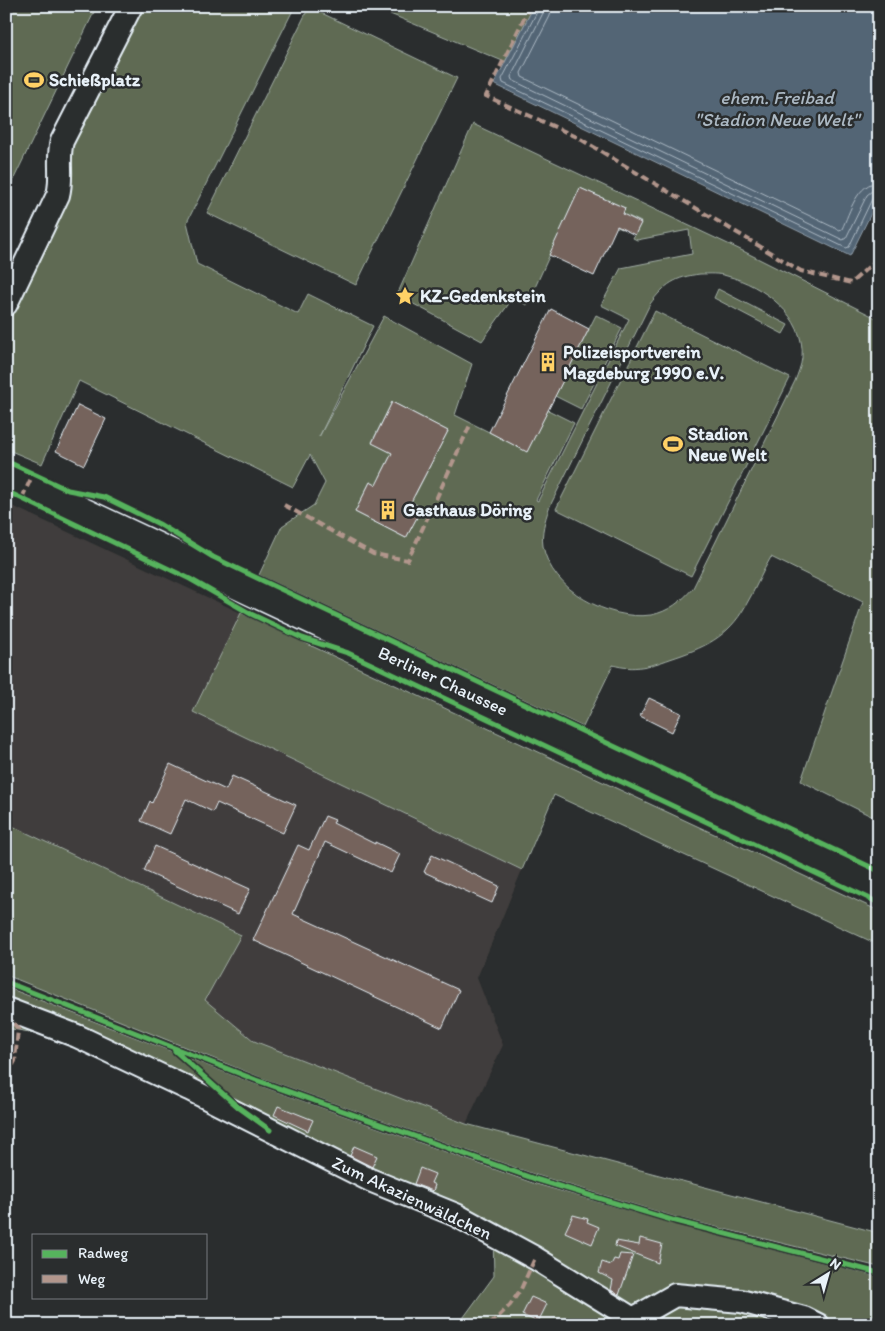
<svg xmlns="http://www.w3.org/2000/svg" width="885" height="1331" font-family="Itim,sans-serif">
<rect width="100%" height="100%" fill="#2a2d2e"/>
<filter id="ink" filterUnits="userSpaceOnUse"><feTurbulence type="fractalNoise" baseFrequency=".02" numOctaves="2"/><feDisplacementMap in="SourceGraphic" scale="10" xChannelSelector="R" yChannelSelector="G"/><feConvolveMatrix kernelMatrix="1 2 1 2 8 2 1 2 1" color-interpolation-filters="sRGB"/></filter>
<g filter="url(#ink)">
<path fill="#403d3c" d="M 6,503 L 241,613 L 193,712 L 522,870 L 477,978 L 503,1045 L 466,1124 L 254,1041 L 205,1000 L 241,935 L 6,823 Z"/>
<g fill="#5e6b53" stroke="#a3aea6" fill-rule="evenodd">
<path d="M 6,6 L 97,6 L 6,195 Z"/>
<path d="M 143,6 L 295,6 L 187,222 L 197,264 L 298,314 L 308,294 L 373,326 L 319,437 L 384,316 L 472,364 L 455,415 L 527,451 L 548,410 L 574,423 L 536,500 L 538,501 L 629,319 L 601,305 L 621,268 L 692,254 L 689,230 L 637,240 L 633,238 L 641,222 L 628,216 L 622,229 L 617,227 L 625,208 L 580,188 L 527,305 L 513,298 L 482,341 L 397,295 L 473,124 L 745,252 L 878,319 L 876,260 L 879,255 L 879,820 L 801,781 L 863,602 L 771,557 C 762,572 755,590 746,605 C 728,638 703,648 670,659 C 651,666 633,671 613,665 L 583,727 L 259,575 L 282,526 L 314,505 L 325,483 L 310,455 L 293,487 L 79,381 L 42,464 L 6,449 L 6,306 L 70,145 ZM 700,274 C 709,274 718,273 727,276 C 763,285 806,317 802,358 C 801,366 798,373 795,381 L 693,588 C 682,601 668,612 651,615 C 609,621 551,590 543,546 C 541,532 545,521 549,508 L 650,304 C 665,284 675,277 700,274 ZM 392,402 L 448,431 L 415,495 L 380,477 L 392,453 L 372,442 ZM 370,482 L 421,508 L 406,538 L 355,512 Z"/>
<path d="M 371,6 L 534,6 L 505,62 Z"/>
<path d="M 309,7 L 457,78 L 356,285 L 207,213 Z"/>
<path d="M 718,289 L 788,325 L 783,334 L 714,298 Z"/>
<path d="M 655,311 L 790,378 L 691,576 L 556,509 Z"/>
<path d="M 596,315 L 622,328 L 581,409 L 555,396 Z"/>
<path d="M 241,613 L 879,911 L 879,945 L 554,795 L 522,870 L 193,712 Z"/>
<path d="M 6,823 L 241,935 L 205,1000 L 254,1041 L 466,1124 L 879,1233 L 879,1267 L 675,1217 L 536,1175 L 259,1077 L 6,975 Z"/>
<path d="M 6,987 L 253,1083 L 533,1183 L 675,1224 L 879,1277 L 879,1325 L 458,1325 L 494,1276 L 493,1235 L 77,1036 L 35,1033 L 6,1028 Z"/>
</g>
<path fill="#536575" stroke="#8f9da9" d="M 534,6 L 879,6 L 879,197 L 850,256 L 494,84 Z"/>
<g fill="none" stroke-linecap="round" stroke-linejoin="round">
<g stroke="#acb9c4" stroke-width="1">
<path d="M 538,6 L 538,10 L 502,79 L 503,83 L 846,248 L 849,247 L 872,199 L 879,196"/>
<path d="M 545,6 L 543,13 L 511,77 L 512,80 L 843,240 L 846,238 L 867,195 L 872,191 L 879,190"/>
<path d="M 552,6 L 550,16 L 521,73 L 522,77 L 839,230 L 842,229 C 850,212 857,183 879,182"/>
</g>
</g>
<g fill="#74635b" stroke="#e8f1f8">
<path d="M 580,188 L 625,208 L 623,214 L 641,223 L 635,235 L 617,226 L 594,276 L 549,255 Z"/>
<path d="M 551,309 L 589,329 L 527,452 L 489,432 Z"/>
<path d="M 392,402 L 448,431 L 411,502 L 422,508 L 406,538 L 355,512 L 370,482 L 376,485 L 392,453 L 372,443 Z"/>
<path d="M 78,405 L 106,419 L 84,465 L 56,451 Z"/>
<path d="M 649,698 L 681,713 L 672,732 L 640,716 Z"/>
<path d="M 170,764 L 226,790 L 232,776 L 296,805 L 283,833 L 217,803 L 213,812 L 186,799 L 170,834 L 141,821 L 150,801 L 152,803 Z"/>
<path d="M 325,816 L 335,820 L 333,823 L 375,844 L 375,842 L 400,854 L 391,873 L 325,842 L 293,914 L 459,990 L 442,1028 L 253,940 L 298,845 L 309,850 Z"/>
<path d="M 155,846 L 250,889 L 238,914 L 144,871 Z"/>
<path d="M 432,855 L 499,886 L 492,903 L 424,872 Z"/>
<path d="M 278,1106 L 313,1120 L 308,1131 L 274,1115 Z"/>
<path d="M 354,1146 L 377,1156 L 372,1167 L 350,1156 Z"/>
<path d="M 420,1168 L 435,1174 L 431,1183 L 435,1185 L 433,1191 L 414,1184 Z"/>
<path d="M 573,1215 L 588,1219 L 587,1222 L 599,1227 L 592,1244 L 565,1232 Z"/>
<path d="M 640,1238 L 662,1244 L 658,1263 L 615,1246 L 616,1241 L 639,1245 Z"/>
<path d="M 620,1254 L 633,1255 L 619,1295 L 611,1290 L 613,1280 L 599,1273 L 602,1262 L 611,1265 L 614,1259 L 618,1260 Z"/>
<path d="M 531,1297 L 547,1304 L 538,1322 L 522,1315 Z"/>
</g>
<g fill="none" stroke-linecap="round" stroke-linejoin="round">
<defs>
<g id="minor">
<path d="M 6,304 L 58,195 C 63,177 57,159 62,141 L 131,6"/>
<path d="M 6,1009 L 77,1036 L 189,1089 L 370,1180 L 456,1215 L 535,1258 L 633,1319 L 675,1295 L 741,1301 L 804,1318 L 818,1325"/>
</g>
<path id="major" d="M 6,476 L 879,886"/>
</defs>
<use href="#minor" stroke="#e8f1f8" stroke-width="26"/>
<use href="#major" stroke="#e8f1f8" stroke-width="31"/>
<use href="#minor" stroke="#2a2d2e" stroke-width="22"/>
<use href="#major" stroke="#2a2d2e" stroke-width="28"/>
<g stroke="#b2968c" stroke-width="4" stroke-dasharray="8 4" stroke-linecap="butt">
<path d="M 530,6 L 486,96 L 577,137 L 801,271 L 851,283 L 876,260 L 879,255"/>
<path d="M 22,498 L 33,474"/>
<path d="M 284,505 L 373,554 L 408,560 L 471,423"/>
<path d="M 6,1014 L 18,1029 L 15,1061 L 6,1077"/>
<path d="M 633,1319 L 640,1325"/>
<path d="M 490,1325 L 510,1305 L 521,1289 L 535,1258"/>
</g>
<defs>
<g id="cycleway">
<path d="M 6,461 L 68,490 L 104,497 L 159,524 L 213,557 L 257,578 L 879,871"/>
<path d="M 6,491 L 190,579 L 251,614 L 302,638 L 348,653 L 879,903"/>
<path d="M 6,982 L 256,1080 L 535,1179 L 675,1221 L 879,1273"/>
<path d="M 175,1051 L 238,1107 L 270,1130"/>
</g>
</defs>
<use href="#cycleway" stroke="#2a2d2e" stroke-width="8"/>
<use href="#cycleway" stroke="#56b35d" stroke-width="5"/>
</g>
</g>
<defs>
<symbol id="stadium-bare" viewBox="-9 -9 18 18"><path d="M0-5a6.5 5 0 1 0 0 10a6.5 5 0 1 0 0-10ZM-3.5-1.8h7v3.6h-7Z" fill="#ffd166" stroke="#2a2d2e" stroke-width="2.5" paint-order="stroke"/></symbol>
<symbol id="sight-bare" viewBox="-9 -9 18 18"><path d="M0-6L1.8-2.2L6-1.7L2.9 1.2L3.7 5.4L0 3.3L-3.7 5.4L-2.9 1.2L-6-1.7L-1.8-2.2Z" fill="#ffd166" stroke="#2a2d2e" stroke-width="2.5" paint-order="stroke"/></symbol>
<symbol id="building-bare" viewBox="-9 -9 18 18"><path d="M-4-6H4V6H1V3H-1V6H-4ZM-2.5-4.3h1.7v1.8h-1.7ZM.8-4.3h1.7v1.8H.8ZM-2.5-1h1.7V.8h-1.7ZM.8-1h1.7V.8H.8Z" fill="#ffd166" stroke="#2a2d2e" stroke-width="2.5" paint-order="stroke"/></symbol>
</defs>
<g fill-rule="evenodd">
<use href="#stadium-bare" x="20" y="66" width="28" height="28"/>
<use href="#sight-bare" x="391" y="282" width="28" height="28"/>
<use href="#building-bare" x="534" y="348" width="28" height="28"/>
<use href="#stadium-bare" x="659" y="430" width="28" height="28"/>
<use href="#building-bare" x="374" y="496" width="28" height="28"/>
</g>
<g text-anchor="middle" stroke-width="5" stroke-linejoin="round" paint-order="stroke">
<g font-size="18" font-weight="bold" fill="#e8f1f8" stroke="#2a2d2e" text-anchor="start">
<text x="49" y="86">Schießplatz</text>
<text x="420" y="302">KZ-Gedenkstein</text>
<text x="563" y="358">Polizeisportverein<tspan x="563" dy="21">Magdeburg 1990 e.V.</tspan></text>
<text x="688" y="440">Stadion<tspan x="688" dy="21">Neue Welt</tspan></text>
<text x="403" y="516">Gasthaus Döring</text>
</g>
<g font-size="18" fill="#e8f1f8" stroke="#2a2d2e">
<text transform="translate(443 681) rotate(25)" y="6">Berliner Chaussee</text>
<text transform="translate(412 1198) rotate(25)" y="6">Zum Akazienwäldchen</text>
</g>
<g font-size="19" font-style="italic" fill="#acb9c4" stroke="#2a2d2e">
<text x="777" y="104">ehem. Freibad<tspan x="777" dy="22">"Stadion Neue Welt"</tspan></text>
</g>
</g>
<rect width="885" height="1331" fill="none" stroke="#2a2d2e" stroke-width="25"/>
<rect x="12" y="12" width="860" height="1306" fill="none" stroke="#e8f1f8" stroke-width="2" filter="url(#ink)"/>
<rect x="32" y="1234" width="175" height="65" fill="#2a2d2e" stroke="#767b7f"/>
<rect x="42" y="1250" width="25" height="8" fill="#56b35d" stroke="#767b7f"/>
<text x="78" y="1258" font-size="15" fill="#e8f1f8">Radweg</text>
<rect x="42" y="1275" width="25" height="8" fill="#b2968c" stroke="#767b7f"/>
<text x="78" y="1284" font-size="15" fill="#e8f1f8">Weg</text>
<g transform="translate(828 1274) rotate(37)" stroke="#2a2d2e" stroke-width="4" paint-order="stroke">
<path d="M0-4L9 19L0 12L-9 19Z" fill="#e8f1f8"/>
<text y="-8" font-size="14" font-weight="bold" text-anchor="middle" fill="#e8f1f8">N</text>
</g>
</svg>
